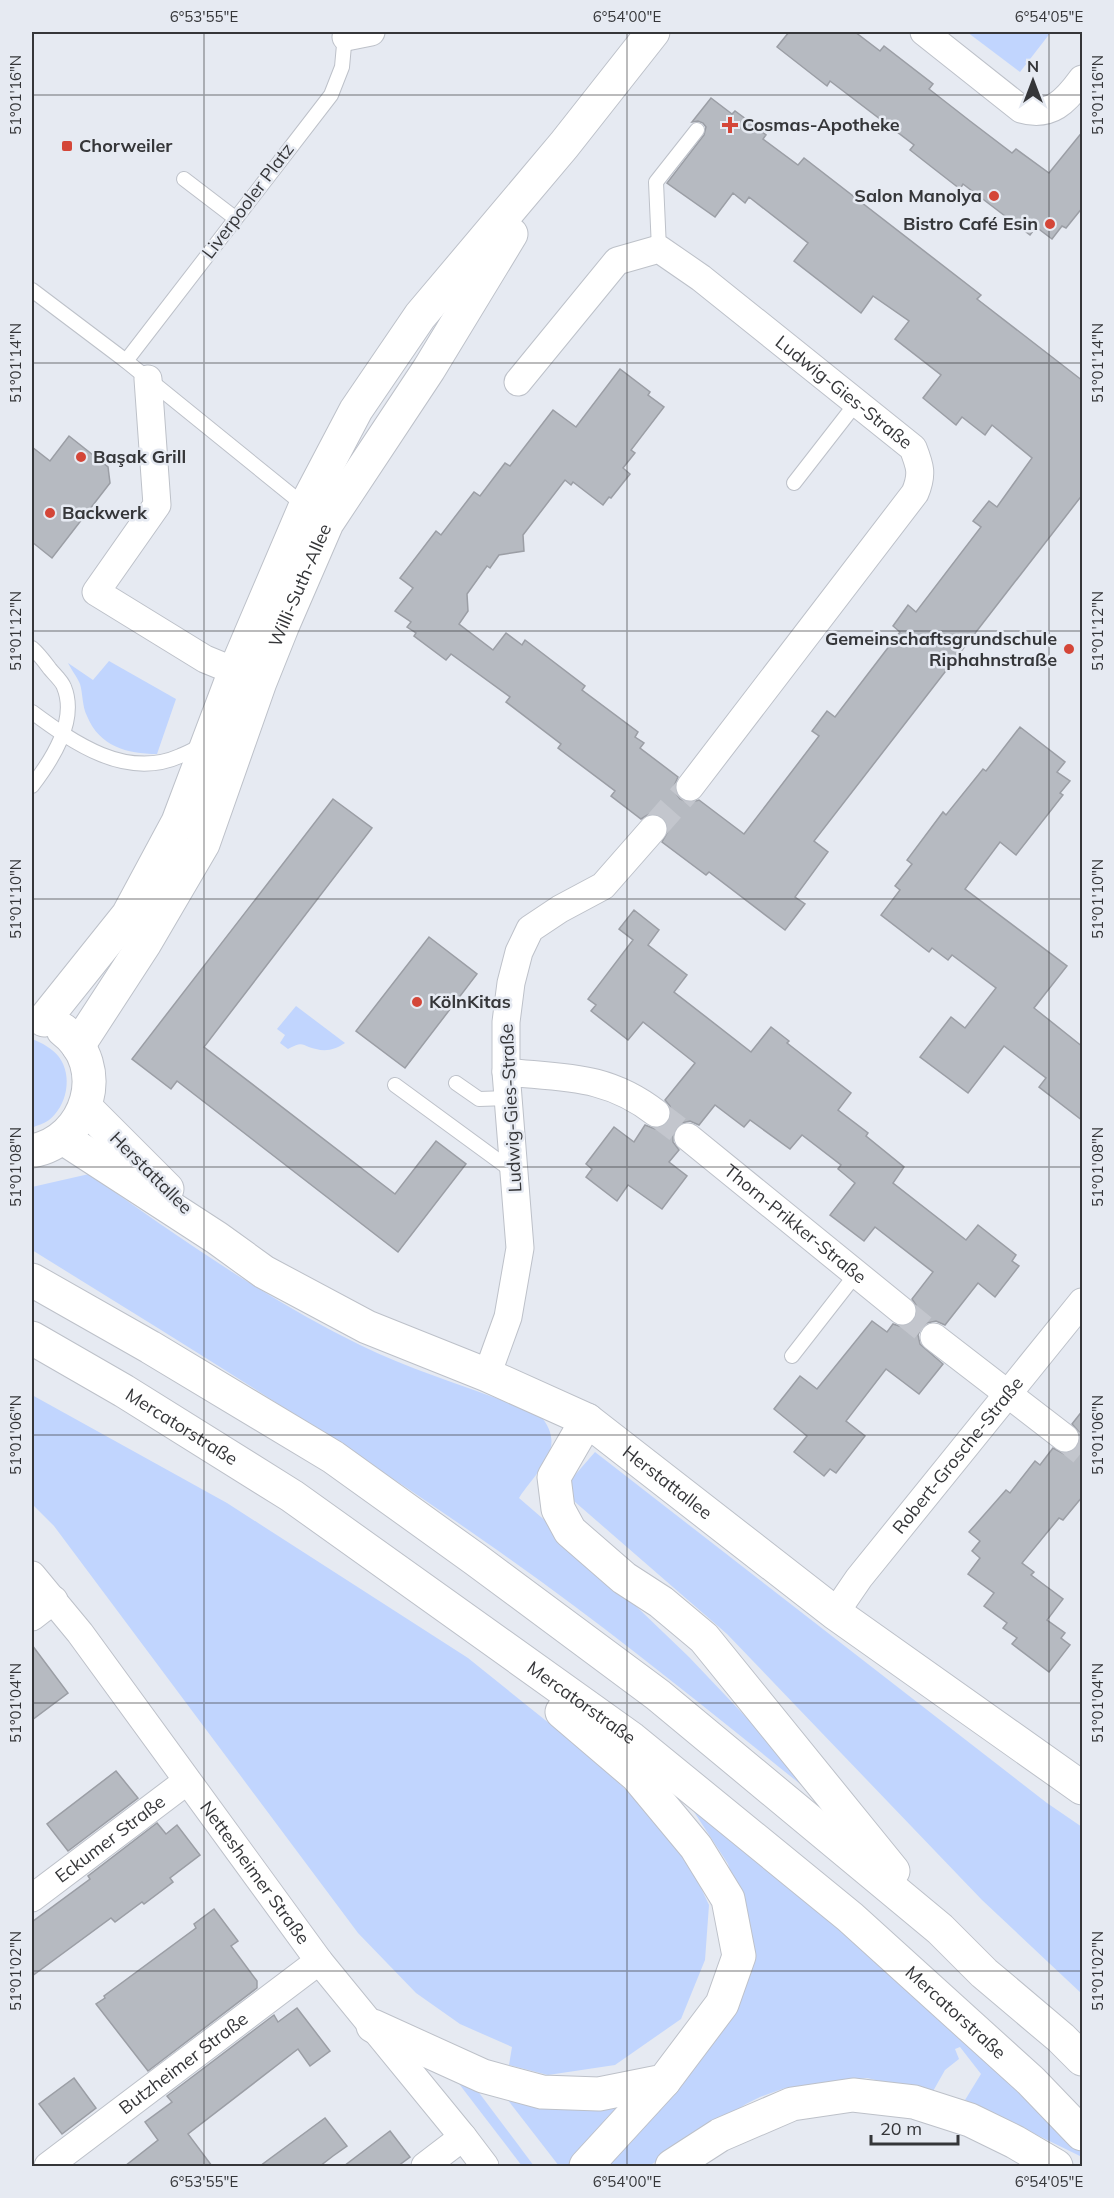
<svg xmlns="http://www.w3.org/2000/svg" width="1114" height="2198" font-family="Mulish,sans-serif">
<rect width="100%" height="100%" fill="#e6eaf2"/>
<g fill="#c1d5fe">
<path d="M 967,32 L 1051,32 L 1020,72 Z"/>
<path d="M 109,661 L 176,699 L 157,754 C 127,754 99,746 87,716 C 82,706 83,694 80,684 C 77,677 71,669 68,663 L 93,680 Z"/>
<path d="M 296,1006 L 345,1043 C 336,1049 327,1052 316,1049 C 301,1046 305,1040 288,1049 L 280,1043 L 285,1035 L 277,1029 Z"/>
<path d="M 32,1039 C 42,1043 52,1048 59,1057 C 73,1076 67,1106 49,1120 C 44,1124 37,1125 32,1128 Z"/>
<path d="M 89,1174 C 177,1236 264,1298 360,1345 C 415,1372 481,1391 539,1414 C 569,1448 538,1469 519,1498 L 563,1536 L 689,1657 L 763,1735 L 820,1800 C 711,1712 602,1623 487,1543 C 339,1439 185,1345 32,1250 L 32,1187 Z"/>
<path d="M 32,1395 L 227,1503 L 468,1658 L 595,1760 L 648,1811 L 690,1864 L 709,1905 L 705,1960 L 681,2019 L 615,2065 L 548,2075 L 509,2065 L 512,2047 L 460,2024 L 416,1993 L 358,1933 L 54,1526 L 32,1504 Z"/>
<path d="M 595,1452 L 1047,1803 L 1082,1827 L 1082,1994 L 982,1900 L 727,1634 L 567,1495 L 568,1483 Z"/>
<path d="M 685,1798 L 778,1874 L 1082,2149 L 1082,2157 L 965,2100 L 981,2074 L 960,2047 L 955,2049 L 959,2059 L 945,2070 L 932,2093 L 867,2078 L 785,2088 L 760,2097 L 746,2104 L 649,2166 L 601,2166 L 708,2047 L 743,1910 L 728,1864 Z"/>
<path d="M 453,2076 L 471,2082 L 534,2166 L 522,2166 Z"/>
<path d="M 633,2093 L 568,2166 L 559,2166 L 504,2095 Z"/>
</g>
<g fill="#b6bac1" stroke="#9b9ea5" stroke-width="1.5">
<path d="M 789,32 L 855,32 L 880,51 L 884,46 L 933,84 L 929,89 L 970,121 L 1012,153 L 1016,149 L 1049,173 L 1083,131 L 1083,207 L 1066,228 L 1062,226 L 1052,239 L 1036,227 L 1030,235 L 963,184 L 960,189 L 933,168 L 910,150 L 914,145 L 830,81 L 827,86 L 777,47 Z"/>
<path d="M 711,98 L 732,114 L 735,111 L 750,122 L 766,135 L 763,139 L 798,165 L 804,158 L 981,295 L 977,299 L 1083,381 L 1083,494 L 814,841 L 828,852 L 795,897 L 805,904 L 785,930 L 709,872 L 706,875 L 662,842 L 668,831 L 668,823 L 663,817 L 657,814 L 649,814 L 641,819 L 611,796 L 615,791 L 558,748 L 561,744 L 506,702 L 510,697 L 451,654 L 446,660 L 414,636 L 416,633 L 407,627 L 411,622 L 395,611 L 413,588 L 400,578 L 436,531 L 441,535 L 474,492 L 480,496 L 505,463 L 510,466 L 553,410 L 576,427 L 620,369 L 650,392 L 648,395 L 664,407 L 631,450 L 635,453 L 623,468 L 630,474 L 611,498 L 609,497 L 603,505 L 573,482 L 571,485 L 565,480 L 523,535 L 524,551 L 499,555 L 490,568 L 487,566 L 467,594 L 468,611 L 459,624 L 493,650 L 506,633 L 522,645 L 525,640 L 585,686 L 582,690 L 638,732 L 635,737 L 644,743 L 640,748 L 678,777 L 674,786 L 675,792 L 680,799 L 689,803 L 699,800 L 744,834 L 819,736 L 812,731 L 827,711 L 835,717 L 900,632 L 893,626 L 908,605 L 916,612 L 981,527 L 973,521 L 989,501 L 997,507 L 1032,458 L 992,425 L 985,435 L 962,417 L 956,425 L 923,398 L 941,375 L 895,339 L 909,321 L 873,296 L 861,313 L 794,261 L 808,243 L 749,197 L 745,203 L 733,193 L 715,217 L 667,183 L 704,135 L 706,127 L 703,123 L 698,121 L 692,122 Z"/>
<path d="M 69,436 L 108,467 L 110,483 L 52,558 L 32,542 L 32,447 L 50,461 Z"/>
<path d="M 1020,727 L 1065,762 L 1057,772 L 1070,781 L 1060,793 L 1063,795 L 1016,855 L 1000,842 L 965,889 L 1067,966 L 1034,1008 L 1083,1047 L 1083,1121 L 1039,1087 L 1046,1078 L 1004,1046 L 968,1093 L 920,1057 L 951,1017 L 965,1028 L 996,988 L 952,955 L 948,960 L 932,948 L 929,952 L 881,915 L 900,890 L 895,886 L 912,864 L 907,860 L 943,812 L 946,815 L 983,769 L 986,771 Z"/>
<path d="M 333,799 L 372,828 L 204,1047 L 395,1194 L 436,1141 L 466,1164 L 398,1252 L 177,1081 L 171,1089 L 132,1059 Z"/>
<path d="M 634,910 L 659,930 L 648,945 L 687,975 L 674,992 L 751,1052 L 771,1027 L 789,1041 L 787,1043 L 851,1093 L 838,1110 L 868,1133 L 866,1136 L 904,1167 L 893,1183 L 966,1240 L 978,1225 L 1016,1255 L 1012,1261 L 1019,1266 L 995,1297 L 978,1283 L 945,1325 L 936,1321 L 927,1323 L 921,1328 L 918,1335 L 920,1344 L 943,1364 L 919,1394 L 886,1369 L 846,1421 L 865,1436 L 836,1473 L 830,1469 L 824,1476 L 794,1452 L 807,1436 L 774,1409 L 800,1376 L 817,1389 L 872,1321 L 887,1332 L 893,1324 L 899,1326 L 907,1326 L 914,1321 L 918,1313 L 916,1305 L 912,1299 L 933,1272 L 875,1227 L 864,1241 L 830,1215 L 855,1183 L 838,1169 L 841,1165 L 802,1135 L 790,1149 L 750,1120 L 744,1127 L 715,1105 L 699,1125 L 690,1121 L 682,1123 L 675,1128 L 673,1134 L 673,1142 L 679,1150 L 669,1162 L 687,1176 L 662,1209 L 628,1185 L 617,1201 L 586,1177 L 592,1169 L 586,1164 L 614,1127 L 634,1142 L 645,1125 L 655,1129 L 662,1127 L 669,1122 L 672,1114 L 670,1106 L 665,1100 L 695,1063 L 643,1022 L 628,1040 L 591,1011 L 596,1005 L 588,999 L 633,940 L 619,929 Z"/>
<path d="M 429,937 L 477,974 L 405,1068 L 356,1031 Z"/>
<path d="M 1083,1410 L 1083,1496 L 1063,1520 L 1059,1518 L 1022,1563 L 1034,1572 L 1031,1575 L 1063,1599 L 1047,1620 L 1065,1633 L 1061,1638 L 1070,1645 L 1049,1672 L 1012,1644 L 1017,1638 L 1003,1628 L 1007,1623 L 984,1606 L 994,1593 L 968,1574 L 980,1558 L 972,1551 L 980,1541 L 969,1532 L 1006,1490 L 1010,1493 L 1035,1461 L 1040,1465 L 1053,1448 L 1064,1454 L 1070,1453 L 1077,1448 L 1080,1441 L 1080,1433 L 1072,1424 Z"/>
<path d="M 32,1645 L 68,1693 L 32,1720 Z"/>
<path d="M 116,1771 L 138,1798 L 68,1851 L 47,1824 Z"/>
<path d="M 157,1823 L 166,1834 L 177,1825 L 200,1855 L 170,1878 L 173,1882 L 144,1904 L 142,1902 L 115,1922 L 111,1918 L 32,1976 L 32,1922 L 90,1879 L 88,1876 Z"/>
<path d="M 214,1909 L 238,1941 L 231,1946 L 257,1981 L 257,1988 L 148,2071 L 96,2004 L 105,1998 L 104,1996 L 196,1928 L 194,1924 Z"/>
<path d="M 297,2008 L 330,2051 L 310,2066 L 298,2049 L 188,2134 L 212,2166 L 125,2166 L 158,2140 L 145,2122 L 172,2102 L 167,2096 L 274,2015 L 278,2022 Z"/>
<path d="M 74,2078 L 96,2108 L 62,2134 L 39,2104 Z"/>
<path d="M 325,2118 L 347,2146 L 333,2156 L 320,2166 L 260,2166 Z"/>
<path d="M 390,2131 L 410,2157 L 398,2166 L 344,2166 Z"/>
</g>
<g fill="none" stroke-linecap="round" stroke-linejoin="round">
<g stroke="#c3c6cd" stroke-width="27" stroke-dasharray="27 14" stroke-linecap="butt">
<path d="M 653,829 L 690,787"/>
<path d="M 656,1113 L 688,1137"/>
<path d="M 902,1311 L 934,1337"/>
<path d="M 1065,1438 L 1082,1452"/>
</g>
<defs>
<g id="lane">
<path d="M 184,179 L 235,218"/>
<path d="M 659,249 L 656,182 L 697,130"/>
<path d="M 32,290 L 126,361 L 305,506"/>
<path d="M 126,361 L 331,95 L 342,67 L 345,34"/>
<path d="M 794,483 L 857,402"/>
<path d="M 32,648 C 39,654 44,661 50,669 C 54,674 62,681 64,687 C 78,721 51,761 32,786"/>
<path d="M 32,712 C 74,743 126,780 180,756 C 187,753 195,750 200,745"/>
<path d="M 456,1083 L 479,1099 L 508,1098"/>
<path d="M 395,1085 L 514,1172"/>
<path d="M 792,1356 L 856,1274"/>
</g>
<g id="street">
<path d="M 924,32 L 1021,109 C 1051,118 1066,101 1082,79"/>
<path d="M 346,37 L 371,32"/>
<path d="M 148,379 L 157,505 L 96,592 L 205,659 L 254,679"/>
<path id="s1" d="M 518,382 L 617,261 L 659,249 L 701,278 L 913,448 C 920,466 923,474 915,493 L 690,787"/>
<path d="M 506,1072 C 565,1078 607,1075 656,1113"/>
<path id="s2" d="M 688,1137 L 902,1311"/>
<path d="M 934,1337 L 1065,1438"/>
<path d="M 487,1375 L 508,1317 L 520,1248 L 506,1072 L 506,1022 L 511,983 L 519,952 L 530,929 L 560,909 L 603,886 L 653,829"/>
<path id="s3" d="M 32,1575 L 80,1633 L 319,1961 L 463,2137 L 485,2166"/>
<path id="s4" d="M 835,1613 L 859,1578 L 1082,1302"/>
<path d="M 32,1617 L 54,1600"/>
<path id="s5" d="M 32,1898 L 187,1781"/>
<path id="s6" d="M 48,2166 L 319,1961"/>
<path d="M 425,2166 L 463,2137"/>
</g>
<g id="secondary">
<path d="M 44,1020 L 128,915 L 178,822 L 235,671 L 305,507 L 356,410 L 420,316 L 564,145 L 653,32"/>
<path id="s7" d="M 78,1046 L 145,943 L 203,844 L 260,682 L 282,627 L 327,523 L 429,369 L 511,234"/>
<path d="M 85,1107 L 167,1189"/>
<path id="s8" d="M 63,1138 L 217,1238 L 264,1272 L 367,1327 L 487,1375 L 587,1420 L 835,1613 L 1082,1788"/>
<path d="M 32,1151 C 88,1141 111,1066 63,1030"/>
<path d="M 32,1280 L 150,1347 L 333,1457 L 475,1559 L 658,1695 L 940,1929 L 984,1973 L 1061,2038 L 1082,2059"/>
<path id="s9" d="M 32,1338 L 124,1391 L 292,1496 L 632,1739 L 850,1917 L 1031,2081 L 1082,2134"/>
<path d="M 587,1420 L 554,1477 L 558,1509 L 570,1531 L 624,1578 L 661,1602 L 704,1638 L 893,1871"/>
<path d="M 373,2026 L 483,2076 L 542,2092 L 599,2094 L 664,2081 L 722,2004 L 739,1956 L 728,1899 L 696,1847 L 637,1776 L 562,1712"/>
<path d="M 586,2166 L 664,2081"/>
<path d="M 672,2166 L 720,2135 L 792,2104 L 853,2095 L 914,2102 L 970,2120 L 1015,2142 L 1056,2166"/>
</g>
</defs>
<use href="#lane" stroke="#bdc1c9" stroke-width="16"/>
<use href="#street" stroke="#bdc1c9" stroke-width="29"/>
<use href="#secondary" stroke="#bdc1c9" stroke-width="35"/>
<use href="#lane" stroke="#fff" stroke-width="14"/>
<use href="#street" stroke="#fff" stroke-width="27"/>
<use href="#secondary" stroke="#fff" stroke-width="33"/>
</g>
<path fill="none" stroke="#353639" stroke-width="1.5" stroke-opacity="0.45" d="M 204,32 L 204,2166M 627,32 L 627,2166M 1049,32 L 1049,2166M 32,95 L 1082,95M 32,363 L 1082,363M 32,631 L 1082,631M 32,899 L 1082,899M 32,1167 L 1082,1167M 32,1435 L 1082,1435M 32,1703 L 1082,1703M 32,1971 L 1082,1971"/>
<g fill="#d44638" stroke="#e6eaf2" stroke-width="2">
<path d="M727 116h6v6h6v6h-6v6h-6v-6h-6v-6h6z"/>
<rect x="61" y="140" width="12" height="12" rx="3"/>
<circle cx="994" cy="196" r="6"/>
<circle cx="1050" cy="224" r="6"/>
<circle cx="81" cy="457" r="6"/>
<circle cx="50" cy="513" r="6"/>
<circle cx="1069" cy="649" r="6"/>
<circle cx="417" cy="1002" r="6"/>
</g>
<g text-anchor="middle" stroke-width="5" stroke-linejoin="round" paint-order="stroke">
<g font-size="18" font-weight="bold" fill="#353639" stroke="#e6eaf2" text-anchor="start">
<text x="742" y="131">Cosmas-Apotheke</text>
<text x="79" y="152">Chorweiler</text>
<text x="982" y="202" text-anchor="end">Salon Manolya</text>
<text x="1038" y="230" text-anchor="end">Bistro Café Esin</text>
<text x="93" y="463">Başak Grill</text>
<text x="62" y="519">Backwerk</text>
<text x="1057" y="645" text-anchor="end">Gemeinschaftsgrundschule<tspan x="1057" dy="21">Riphahnstraße</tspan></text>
<text x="429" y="1008">KölnKitas</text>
</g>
<g font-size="18" fill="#353639" stroke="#e6eaf2">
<text transform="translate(248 201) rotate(-53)" y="6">Liverpooler Platz</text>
<text dy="6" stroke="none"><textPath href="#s1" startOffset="434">Ludwig-Gies-Straße</textPath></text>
<text dy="6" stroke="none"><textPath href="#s7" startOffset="514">Willi-Suth-Allee</textPath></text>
<text transform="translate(511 1108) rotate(-93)" y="6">Ludwig-Gies-Straße</text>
<text transform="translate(151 1173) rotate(45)" y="6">Herstattallee</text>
<text dy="6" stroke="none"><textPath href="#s2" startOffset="138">Thorn-Prikker-Straße</textPath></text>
<text dy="6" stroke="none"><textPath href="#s9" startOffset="174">Mercatorstraße</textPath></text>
<text dy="6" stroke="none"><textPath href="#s4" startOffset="200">Robert-Grosche-Straße</textPath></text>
<text dy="6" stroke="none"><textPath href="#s8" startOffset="699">Herstattallee</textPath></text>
<text dy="6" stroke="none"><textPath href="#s9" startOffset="660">Mercatorstraße</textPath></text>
<text dy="6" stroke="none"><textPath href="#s5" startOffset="98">Eckumer Straße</textPath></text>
<text dy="6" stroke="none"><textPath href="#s3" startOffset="372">Nettesheimer Straße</textPath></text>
<text dy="6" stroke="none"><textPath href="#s9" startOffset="1146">Mercatorstraße</textPath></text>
<text dy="6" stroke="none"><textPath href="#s6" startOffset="170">Butzheimer Straße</textPath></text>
</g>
</g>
<rect width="1114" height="2198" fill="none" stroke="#e6eaf2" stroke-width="66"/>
<g transform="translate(1033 81)" stroke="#e6eaf2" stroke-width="4.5" paint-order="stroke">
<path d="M0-4.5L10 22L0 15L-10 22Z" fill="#353639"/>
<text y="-9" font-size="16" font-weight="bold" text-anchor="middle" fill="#353639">N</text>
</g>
<path d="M871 2135v9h87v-9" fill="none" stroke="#353639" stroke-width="3"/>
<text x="880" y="2135" font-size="18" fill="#353639" stroke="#e6eaf2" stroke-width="4.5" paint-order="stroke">20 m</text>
<rect x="33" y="33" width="1048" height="2132" fill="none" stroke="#353639" stroke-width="2"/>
<g font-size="15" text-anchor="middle" fill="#353639">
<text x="204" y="22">6°53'55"E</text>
<text x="627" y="22">6°54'00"E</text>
<text x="1049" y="22">6°54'05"E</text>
<text transform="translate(16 95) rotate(-90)" y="5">51°01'16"N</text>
<text transform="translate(1098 95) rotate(-90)" y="5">51°01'16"N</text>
<text transform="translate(16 363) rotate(-90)" y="5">51°01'14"N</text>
<text transform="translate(1098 363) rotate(-90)" y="5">51°01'14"N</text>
<text transform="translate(16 631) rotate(-90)" y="5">51°01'12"N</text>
<text transform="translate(1098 631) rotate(-90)" y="5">51°01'12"N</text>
<text transform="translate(16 899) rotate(-90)" y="5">51°01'10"N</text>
<text transform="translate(1098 899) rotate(-90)" y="5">51°01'10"N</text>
<text transform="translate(16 1167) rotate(-90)" y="5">51°01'08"N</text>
<text transform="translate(1098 1167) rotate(-90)" y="5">51°01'08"N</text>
<text transform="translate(16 1435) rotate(-90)" y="5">51°01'06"N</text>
<text transform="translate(1098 1435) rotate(-90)" y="5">51°01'06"N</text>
<text transform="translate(16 1703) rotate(-90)" y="5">51°01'04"N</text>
<text transform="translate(1098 1703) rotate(-90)" y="5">51°01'04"N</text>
<text transform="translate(16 1971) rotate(-90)" y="5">51°01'02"N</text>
<text transform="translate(1098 1971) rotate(-90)" y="5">51°01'02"N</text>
<text x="204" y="2187">6°53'55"E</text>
<text x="627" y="2187">6°54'00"E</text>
<text x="1049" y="2187">6°54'05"E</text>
</g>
</svg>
